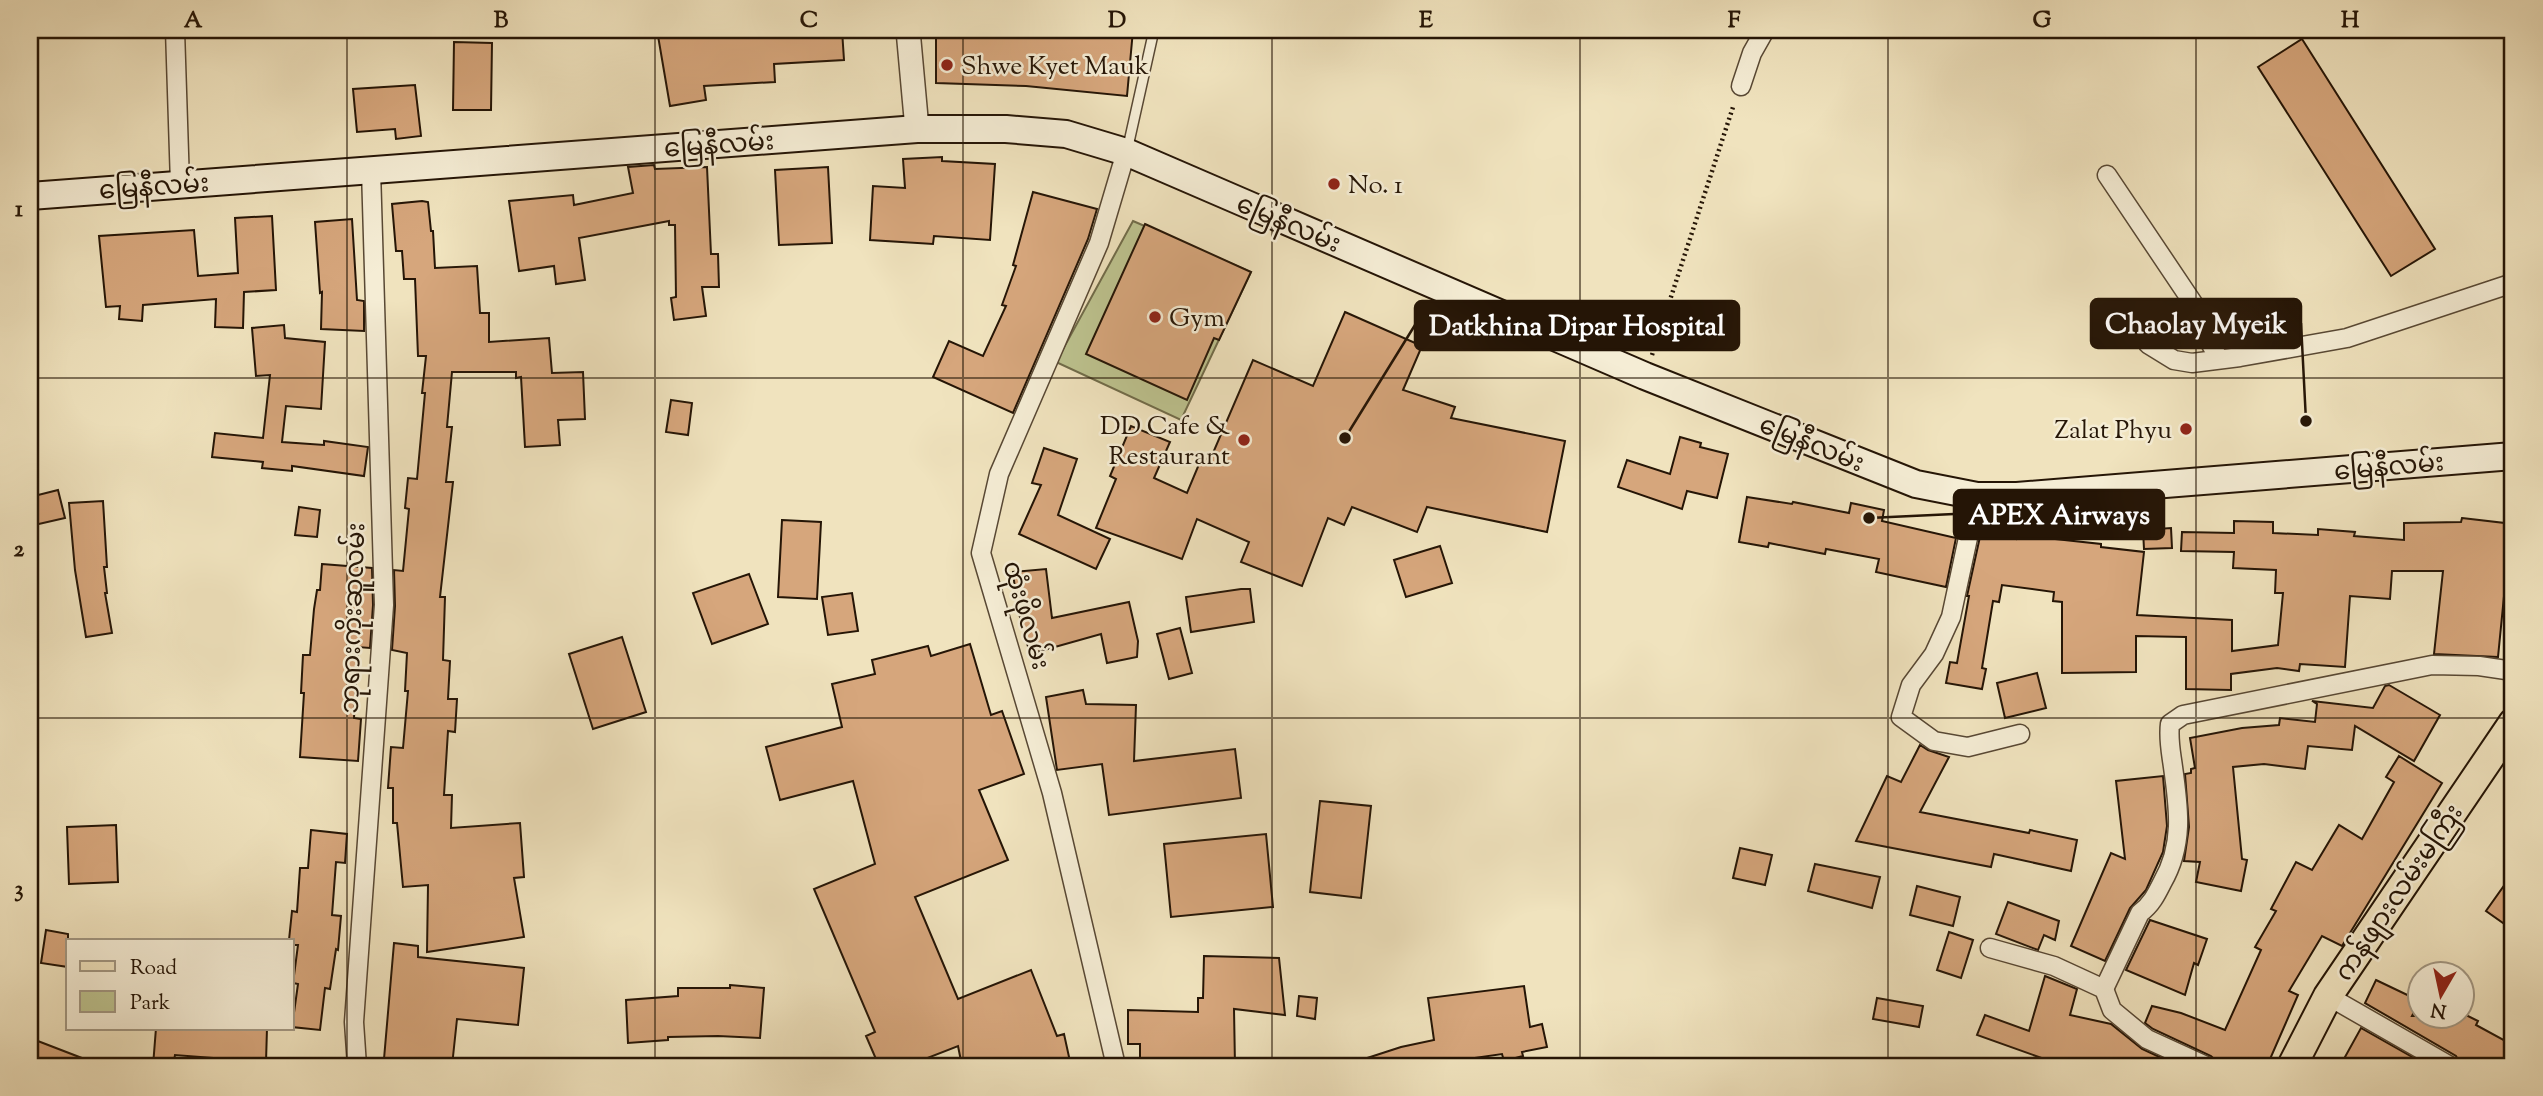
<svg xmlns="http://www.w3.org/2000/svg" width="2543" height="1096" font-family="'Sorts Mill Goudy','Noto Sans Myanmar',serif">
<rect width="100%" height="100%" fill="#f0e3be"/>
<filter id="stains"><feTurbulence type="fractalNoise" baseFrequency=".00286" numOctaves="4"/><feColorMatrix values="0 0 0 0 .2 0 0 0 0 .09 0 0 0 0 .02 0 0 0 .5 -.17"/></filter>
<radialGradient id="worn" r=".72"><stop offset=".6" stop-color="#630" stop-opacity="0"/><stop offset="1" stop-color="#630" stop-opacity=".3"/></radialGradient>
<path fill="#bdc38f" stroke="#716c4a" stroke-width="2" d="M 1133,221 L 1251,272 L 1181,420 L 1056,362 Z"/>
<g fill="#d6a67c" stroke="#251506" stroke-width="2">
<path d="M 657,30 L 842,30 L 844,60 L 774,64 L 775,82 L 704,86 L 706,100 L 670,106 Z"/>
<path d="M 936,30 L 1133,30 L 1127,96 L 1026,86 L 936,83 Z"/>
<path d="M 2302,39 L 2435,249 L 2391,276 L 2258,67 Z"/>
<path d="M 454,42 L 492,43 L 491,110 L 453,110 Z"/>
<path d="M 415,85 L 421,136 L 396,139 L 395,129 L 357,132 L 353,89 Z"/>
<path d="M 942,157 L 942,161 L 995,164 L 990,240 L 934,236 L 933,244 L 870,240 L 873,186 L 905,188 L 903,159 Z"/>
<path d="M 654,165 L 655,169 L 707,167 L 711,254 L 718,254 L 719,287 L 702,287 L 706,316 L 674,320 L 671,298 L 676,297 L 675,225 L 669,225 L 669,221 L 579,238 L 585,280 L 556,284 L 554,266 L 519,271 L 509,201 L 573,195 L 574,205 L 633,193 L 628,167 Z"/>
<path d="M 828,167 L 832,243 L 779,245 L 775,170 Z"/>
<path d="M 1033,192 L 1097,209 L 1088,239 L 1013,413 L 933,377 L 949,341 L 983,356 L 1006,306 L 1002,305 L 1016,266 L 1013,265 Z"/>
<path d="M 422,201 L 428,202 L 431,231 L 433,231 L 435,268 L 477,266 L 480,313 L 489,313 L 489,342 L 549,338 L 552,373 L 583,372 L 585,419 L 558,420 L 560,445 L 525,447 L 521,377 L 516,378 L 516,372 L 452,372 L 447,427 L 452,427 L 446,482 L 453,482 L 440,597 L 445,597 L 443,660 L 450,661 L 448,699 L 457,699 L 455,732 L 448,731 L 444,795 L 452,795 L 451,828 L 520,823 L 524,877 L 514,878 L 524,937 L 427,952 L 428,885 L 403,887 L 397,823 L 393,823 L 393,788 L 388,788 L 391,747 L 403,748 L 408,691 L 405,691 L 407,653 L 392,650 L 395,606 L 394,570 L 403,571 L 409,509 L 405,508 L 408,478 L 417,479 L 425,393 L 422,393 L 426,356 L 418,356 L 415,279 L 404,279 L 402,251 L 396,251 L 392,204 Z"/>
<path d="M 272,216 L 276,290 L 244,292 L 243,328 L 215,327 L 216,299 L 143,305 L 142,321 L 119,319 L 120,306 L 106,307 L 99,236 L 194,230 L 198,276 L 238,273 L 235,218 Z"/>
<path d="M 352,219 L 357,300 L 364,301 L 364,331 L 321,329 L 322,292 L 320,293 L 315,222 Z"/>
<path d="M 1145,224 L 1251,272 L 1219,340 L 1214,338 L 1187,400 L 1086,354 Z"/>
<path d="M 1345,312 L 1422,346 L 1403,390 L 1455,407 L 1451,418 L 1565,441 L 1547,532 L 1427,507 L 1417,532 L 1352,507 L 1344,525 L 1328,518 L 1302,586 L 1241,562 L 1249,542 L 1197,519 L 1182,559 L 1096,528 L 1116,479 L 1110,476 L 1131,426 L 1170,442 L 1154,478 L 1187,493 L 1202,457 L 1210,460 L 1253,360 L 1313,386 Z"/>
<path d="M 284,325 L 285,338 L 325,342 L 321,409 L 286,406 L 282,442 L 324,445 L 324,441 L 368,447 L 364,476 L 292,466 L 292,471 L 262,468 L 263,462 L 212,457 L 215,433 L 263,438 L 270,375 L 256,376 L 252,328 Z"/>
<path d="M 671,400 L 692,403 L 688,435 L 666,432 Z"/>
<path d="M 1680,437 L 1701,443 L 1700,447 L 1728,454 L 1717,498 L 1687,491 L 1682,509 L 1618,487 L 1627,460 L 1670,474 Z"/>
<path d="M 1044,448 L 1077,459 L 1058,515 L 1110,539 L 1096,569 L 1019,534 L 1041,485 L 1032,483 Z"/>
<path d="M 58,490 L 65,518 L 30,526 L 30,497 Z"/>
<path d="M 1747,497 L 1792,504 L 1793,502 L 1849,513 L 1851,503 L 1884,510 L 1882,521 L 1956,538 L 1946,587 L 1876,572 L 1879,559 L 1826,549 L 1825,554 L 1769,543 L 1768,547 L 1739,542 Z"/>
<path d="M 103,501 L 107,567 L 104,567 L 107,593 L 105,593 L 112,633 L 86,637 L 75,570 L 69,503 Z"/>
<path d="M 299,507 L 320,510 L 317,537 L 295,535 Z"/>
<path d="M 2462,518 L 2513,524 L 2513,577 L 2506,576 L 2498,657 L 2434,654 L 2443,571 L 2392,571 L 2390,599 L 2350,596 L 2345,667 L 2300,664 L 2299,671 L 2277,668 L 2231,674 L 2231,690 L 2186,689 L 2186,637 L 2136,636 L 2136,672 L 2062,673 L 2062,602 L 2053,601 L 2054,592 L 2002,585 L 1999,602 L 1993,601 L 1982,668 L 1986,669 L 1982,689 L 1946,683 L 1950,662 L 1957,663 L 1969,596 L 1967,596 L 1981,532 L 2016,539 L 2017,535 L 2101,544 L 2101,547 L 2144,552 L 2137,615 L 2232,620 L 2232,651 L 2278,645 L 2283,593 L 2275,593 L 2276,570 L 2233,568 L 2234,552 L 2181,551 L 2182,532 L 2234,533 L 2234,521 L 2273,522 L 2273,533 L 2318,535 L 2318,529 L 2355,532 L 2354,536 L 2404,540 L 2404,523 L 2461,522 Z"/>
<path d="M 782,520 L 821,522 L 817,599 L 778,597 Z"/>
<path d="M 2171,528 L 2172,548 L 2144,549 L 2143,530 Z"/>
<path d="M 1440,546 L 1452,583 L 1406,597 L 1394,560 Z"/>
<path d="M 322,564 L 372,568 L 373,605 L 370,648 L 358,647 L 354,718 L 361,719 L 358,761 L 300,757 L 304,693 L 301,693 L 303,655 L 310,655 L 314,609 L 317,590 L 320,590 Z"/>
<path d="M 1046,569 L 1052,618 L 1129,602 L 1138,641 L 1137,657 L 1107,663 L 1101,634 L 1030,654 L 1017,606 L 1013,572 Z"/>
<path d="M 749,574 L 768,624 L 712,644 L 693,593 Z"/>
<path d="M 1241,589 L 1250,589 L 1254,622 L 1191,632 L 1186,597 Z"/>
<path d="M 852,593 L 858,631 L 828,635 L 822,597 Z"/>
<path d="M 1180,628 L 1192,673 L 1169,679 L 1157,634 Z"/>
<path d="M 622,637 L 646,712 L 593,729 L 569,654 Z"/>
<path d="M 970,644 L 991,715 L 1002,711 L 1024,774 L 979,790 L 1008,860 L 915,897 L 958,999 L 1031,970 L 1057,1036 L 1064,1034 L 1071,1066 L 962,1066 L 958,1046 L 907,1066 L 879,1066 L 866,1036 L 875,1032 L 814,889 L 875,864 L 853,781 L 780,800 L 766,747 L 842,727 L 832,684 L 875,674 L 872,660 L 928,646 L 931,656 Z"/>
<path d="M 2037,673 L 2046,708 L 2005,718 L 1997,683 Z"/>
<path d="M 2389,685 L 2440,715 L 2414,761 L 2355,726 L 2352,750 L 2308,746 L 2305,769 L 2264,764 L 2233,767 L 2242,859 L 2247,860 L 2241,891 L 2196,882 L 2200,862 L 2184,861 L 2189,827 L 2185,774 L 2191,773 L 2191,769 L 2195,768 L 2190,738 L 2242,728 L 2279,725 L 2280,718 L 2315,722 L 2317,704 L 2312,701 L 2373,708 L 2385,686 Z"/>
<path d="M 1083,690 L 1086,704 L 1136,705 L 1134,761 L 1235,749 L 1241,798 L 1109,815 L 1102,764 L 1057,770 L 1046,697 Z"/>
<path d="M 1920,745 L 1928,750 L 1949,757 L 1920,812 L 2029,833 L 2030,830 L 2077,840 L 2071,871 L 1994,854 L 1991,867 L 1856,841 L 1887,776 L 1901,782 Z"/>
<path d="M 2399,756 L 2442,783 L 2342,946 L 2322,936 L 2289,991 L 2298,995 L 2267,1066 L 2228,1066 L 2216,1061 L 2211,1056 L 2153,1029 L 2145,1023 L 2152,1006 L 2181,1013 L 2225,1030 L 2261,950 L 2255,947 L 2276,911 L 2271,909 L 2296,862 L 2312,870 L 2339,825 L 2362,839 L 2394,782 L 2386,777 Z"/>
<path d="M 2163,776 L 2167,826 L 2163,852 L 2146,890 L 2130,908 L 2105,961 L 2071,946 L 2111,853 L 2125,859 L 2116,781 Z"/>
<path d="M 1320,801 L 1371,806 L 1361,898 L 1310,892 Z"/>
<path d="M 116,825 L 118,882 L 69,884 L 67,827 Z"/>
<path d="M 311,830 L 347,834 L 345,863 L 336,862 L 332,915 L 341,916 L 338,950 L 336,949 L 330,989 L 325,988 L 320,1030 L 292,1027 L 298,984 L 293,983 L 298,945 L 292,945 L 292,940 L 289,940 L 292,911 L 297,912 L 300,868 L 308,868 Z"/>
<path d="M 1266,834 L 1273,907 L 1171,917 L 1164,844 Z"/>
<path d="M 1740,848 L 1772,855 L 1765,885 L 1733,878 Z"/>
<path d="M 1815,864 L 1880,877 L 1872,908 L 1808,891 Z"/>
<path d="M 2513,873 L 2513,930 L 2486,911 Z"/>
<path d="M 1917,886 L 1960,897 L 1953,926 L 1910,915 Z"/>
<path d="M 2008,902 L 2059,921 L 2055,940 L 2044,935 L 2038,950 L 1996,934 Z"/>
<path d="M 2150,920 L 2207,939 L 2198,965 L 2194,963 L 2185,995 L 2126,970 Z"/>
<path d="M 46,930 L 68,934 L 68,967 L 41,963 Z"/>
<path d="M 1949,932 L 1973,940 L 1961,978 L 1937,970 Z"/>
<path d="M 394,943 L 418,946 L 418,957 L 524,968 L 518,1025 L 457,1019 L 452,1066 L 384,1059 Z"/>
<path d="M 1204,956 L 1279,958 L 1285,1015 L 1234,1009 L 1235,1066 L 1140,1066 L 1140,1044 L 1128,1044 L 1128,1010 L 1198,1012 L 1198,998 L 1203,998 Z"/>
<path d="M 2045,976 L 2077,989 L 2070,1015 L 2111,1024 L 2142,1049 L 2179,1066 L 2064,1066 L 1977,1035 L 1985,1015 L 2029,1031 Z"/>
<path d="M 2376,980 L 2420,1001 L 2412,1016 L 2468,1016 L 2478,1021 L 2476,1025 L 2513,1045 L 2513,1066 L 2461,1066 L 2456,1056 L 2365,1003 Z"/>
<path d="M 730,985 L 764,988 L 760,1038 L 718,1036 L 668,1037 L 668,1040 L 628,1043 L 626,1000 L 678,996 L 678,988 L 730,988 Z"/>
<path d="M 1524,986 L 1530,1027 L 1542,1024 L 1547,1047 L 1522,1052 L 1523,1056 L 1504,1061 L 1502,1054 L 1467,1059 L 1468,1063 L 1359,1066 L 1358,1061 L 1401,1047 L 1434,1040 L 1428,998 Z"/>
<path d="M 1299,996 L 1317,998 L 1315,1019 L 1297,1016 Z"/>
<path d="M 1877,998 L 1923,1006 L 1919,1027 L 1873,1019 Z"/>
<path d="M 156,1028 L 267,1028 L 266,1062 L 175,1055 L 173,1066 L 153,1066 Z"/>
<path d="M 2361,1028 L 2428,1066 L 2340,1066 Z"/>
<path d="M 30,1038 L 100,1065 L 99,1066 L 30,1066 Z"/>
</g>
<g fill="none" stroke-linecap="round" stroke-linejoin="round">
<defs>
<path id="service" d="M 1127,151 L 1154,30"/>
<g id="minor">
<path d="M 175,30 L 180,184"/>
<path d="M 1741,86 L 1752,53 L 1765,30"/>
<path d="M 2107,175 L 2197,309 L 2209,341 L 2219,359"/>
<path d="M 2148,344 L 2174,360 L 2192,363 L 2240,357 L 2347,338 L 2513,283"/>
<path d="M 1977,496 L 1951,617 L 1934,654 L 1911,685 L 1901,717 L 1934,741 L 1968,747 L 2020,734"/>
<path d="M 1990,948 L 2054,966 L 2104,989 L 2112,1010 L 2147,1039 L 2206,1066"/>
<path d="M 2104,989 L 2140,913 C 2151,905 2156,895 2162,883 C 2184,845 2179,809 2173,767 C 2171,752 2168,739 2170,724 L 2183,715 L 2432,665 L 2479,666 L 2513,671"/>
<path d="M 2328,996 L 2450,1066"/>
<path d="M 357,1066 L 354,1022 L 384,605 L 371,170"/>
<path d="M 1116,1066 L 1052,793 L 981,553 L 999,474 L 1099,243 L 1126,152"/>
</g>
<path id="tertiary" d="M 908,30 L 917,129"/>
<path id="secondary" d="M 30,196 L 917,129 L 1006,129 L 1066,134 L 1126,152 L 1645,376 L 1916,484 L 1977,496 L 2017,496 L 2513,456"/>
<path id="primary" d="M 2292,1066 L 2328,996 L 2513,723"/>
</defs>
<use href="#service" stroke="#584834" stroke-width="12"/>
<use href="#minor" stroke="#584834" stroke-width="21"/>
<use href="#tertiary" stroke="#584834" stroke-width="26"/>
<use href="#secondary" stroke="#251506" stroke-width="30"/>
<use href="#primary" stroke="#251506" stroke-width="32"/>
<path stroke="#251506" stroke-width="4.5" stroke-dasharray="2 3.5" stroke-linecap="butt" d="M 1652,355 L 1734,104"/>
<use href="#service" stroke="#f5edd5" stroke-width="9"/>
<use href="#minor" stroke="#f5edd5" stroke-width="18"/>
<use href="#tertiary" stroke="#f5edd5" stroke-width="23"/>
<use href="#secondary" stroke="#f5edd5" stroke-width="26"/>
<use href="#primary" stroke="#f0e3be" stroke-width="28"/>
</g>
<path fill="none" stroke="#251506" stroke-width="2" stroke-opacity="0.55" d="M 347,30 L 347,1066M 655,30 L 655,1066M 963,30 L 963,1066M 1272,30 L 1272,1066M 1580,30 L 1580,1066M 1888,30 L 1888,1066M 2196,30 L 2196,1066M 30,378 L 2513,378M 30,718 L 2513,718"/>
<g fill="#8f2418" stroke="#f5edd5" stroke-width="2.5">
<circle cx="947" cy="65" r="7"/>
<circle cx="1334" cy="184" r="7"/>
<circle cx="1155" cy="317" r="7"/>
<circle cx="2186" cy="429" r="7"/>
<circle cx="1244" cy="440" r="7"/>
</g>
<g text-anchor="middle" stroke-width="5" stroke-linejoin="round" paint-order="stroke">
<g font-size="26" fill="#251506" stroke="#f5edd5" text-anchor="start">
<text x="961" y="74">Shwe Kyet Mauk</text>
<text x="1348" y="193">No. 1</text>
<text x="1169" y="326">Gym</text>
<text x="1230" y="434" text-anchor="end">DD Cafe &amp;<tspan x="1230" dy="30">Restaurant</tspan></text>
<text x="2172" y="438" text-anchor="end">Zalat Phyu</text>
</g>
<g font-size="26" fill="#251506" stroke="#f5edd5">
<text transform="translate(719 144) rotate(-4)" y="9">မြေနီလမ်း</text>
<text transform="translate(154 186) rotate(-4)" y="9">မြေနီလမ်း</text>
<text transform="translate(1289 223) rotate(23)" y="9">မြေနီလမ်း</text>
<text transform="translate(1812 443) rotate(22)" y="9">မြေနီလမ်း</text>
<text transform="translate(2389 466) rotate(-5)" y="9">မြေနီလမ်း</text>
<text transform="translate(1027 615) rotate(74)" y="9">ထုံးဖိုလမ်း</text>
<text transform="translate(352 618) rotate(-88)" y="9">ဘုရားကိုးဆူလမ်း</text>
<text transform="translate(2398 892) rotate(-56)" y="9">ကန်ဖျားလမ်းမကြီး</text>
</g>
</g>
<path fill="none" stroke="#251506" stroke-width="2.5" d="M2306 421L2301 323M1345 438L1415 325M1869 518L1954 514"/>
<g fill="#251506" stroke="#f5edd5" stroke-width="2.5">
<circle cx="2306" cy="421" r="7"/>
<circle cx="1345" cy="438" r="7"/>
<circle cx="1869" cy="518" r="7"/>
</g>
<g fill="#251506" stroke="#251506" stroke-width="2.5">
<rect x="2091" y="299" width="210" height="49" rx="7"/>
<rect x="1415" y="301" width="324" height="49" rx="7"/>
<rect x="1954" y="490" width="210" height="49" rx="7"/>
</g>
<g font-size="28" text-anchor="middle" font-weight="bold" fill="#fff">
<text x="2196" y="333">Chaolay Myeik</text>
<text x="1577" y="335">Datkhina Dipar Hospital</text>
<text x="2059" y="524">APEX Airways</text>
</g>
<rect width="2543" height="1096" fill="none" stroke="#f0e3be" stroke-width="77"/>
<rect x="66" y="939" width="228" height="91" fill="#f5edd5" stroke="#a29782" stroke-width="2"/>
<rect x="80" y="961" width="35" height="10" fill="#f0e3be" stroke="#a29782" stroke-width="2"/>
<text x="130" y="974" font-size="21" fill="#251506">Road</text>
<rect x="80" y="991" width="35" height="21" fill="#bdc38f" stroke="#a29782" stroke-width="2"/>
<text x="130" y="1009" font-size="21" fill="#251506">Park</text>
<g transform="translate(2441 995) rotate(189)"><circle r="33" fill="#f5edd5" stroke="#a29782" stroke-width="2"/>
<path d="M0-5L12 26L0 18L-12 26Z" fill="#8f2418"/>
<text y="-10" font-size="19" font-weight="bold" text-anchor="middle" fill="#251506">N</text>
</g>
<rect x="38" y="38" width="2466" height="1020" fill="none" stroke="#251506" stroke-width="2.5"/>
<g font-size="23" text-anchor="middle" font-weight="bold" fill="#251506">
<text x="193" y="27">A</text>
<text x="501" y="27">B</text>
<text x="809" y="27">C</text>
<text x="1117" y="27">D</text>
<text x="1426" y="27">E</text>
<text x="1734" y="27">F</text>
<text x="2042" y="27">G</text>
<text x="2350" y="27">H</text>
<text x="19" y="216">1</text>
<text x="19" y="556">2</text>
<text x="19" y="896">3</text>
</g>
<rect width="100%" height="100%" filter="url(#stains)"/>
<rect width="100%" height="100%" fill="url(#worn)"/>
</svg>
